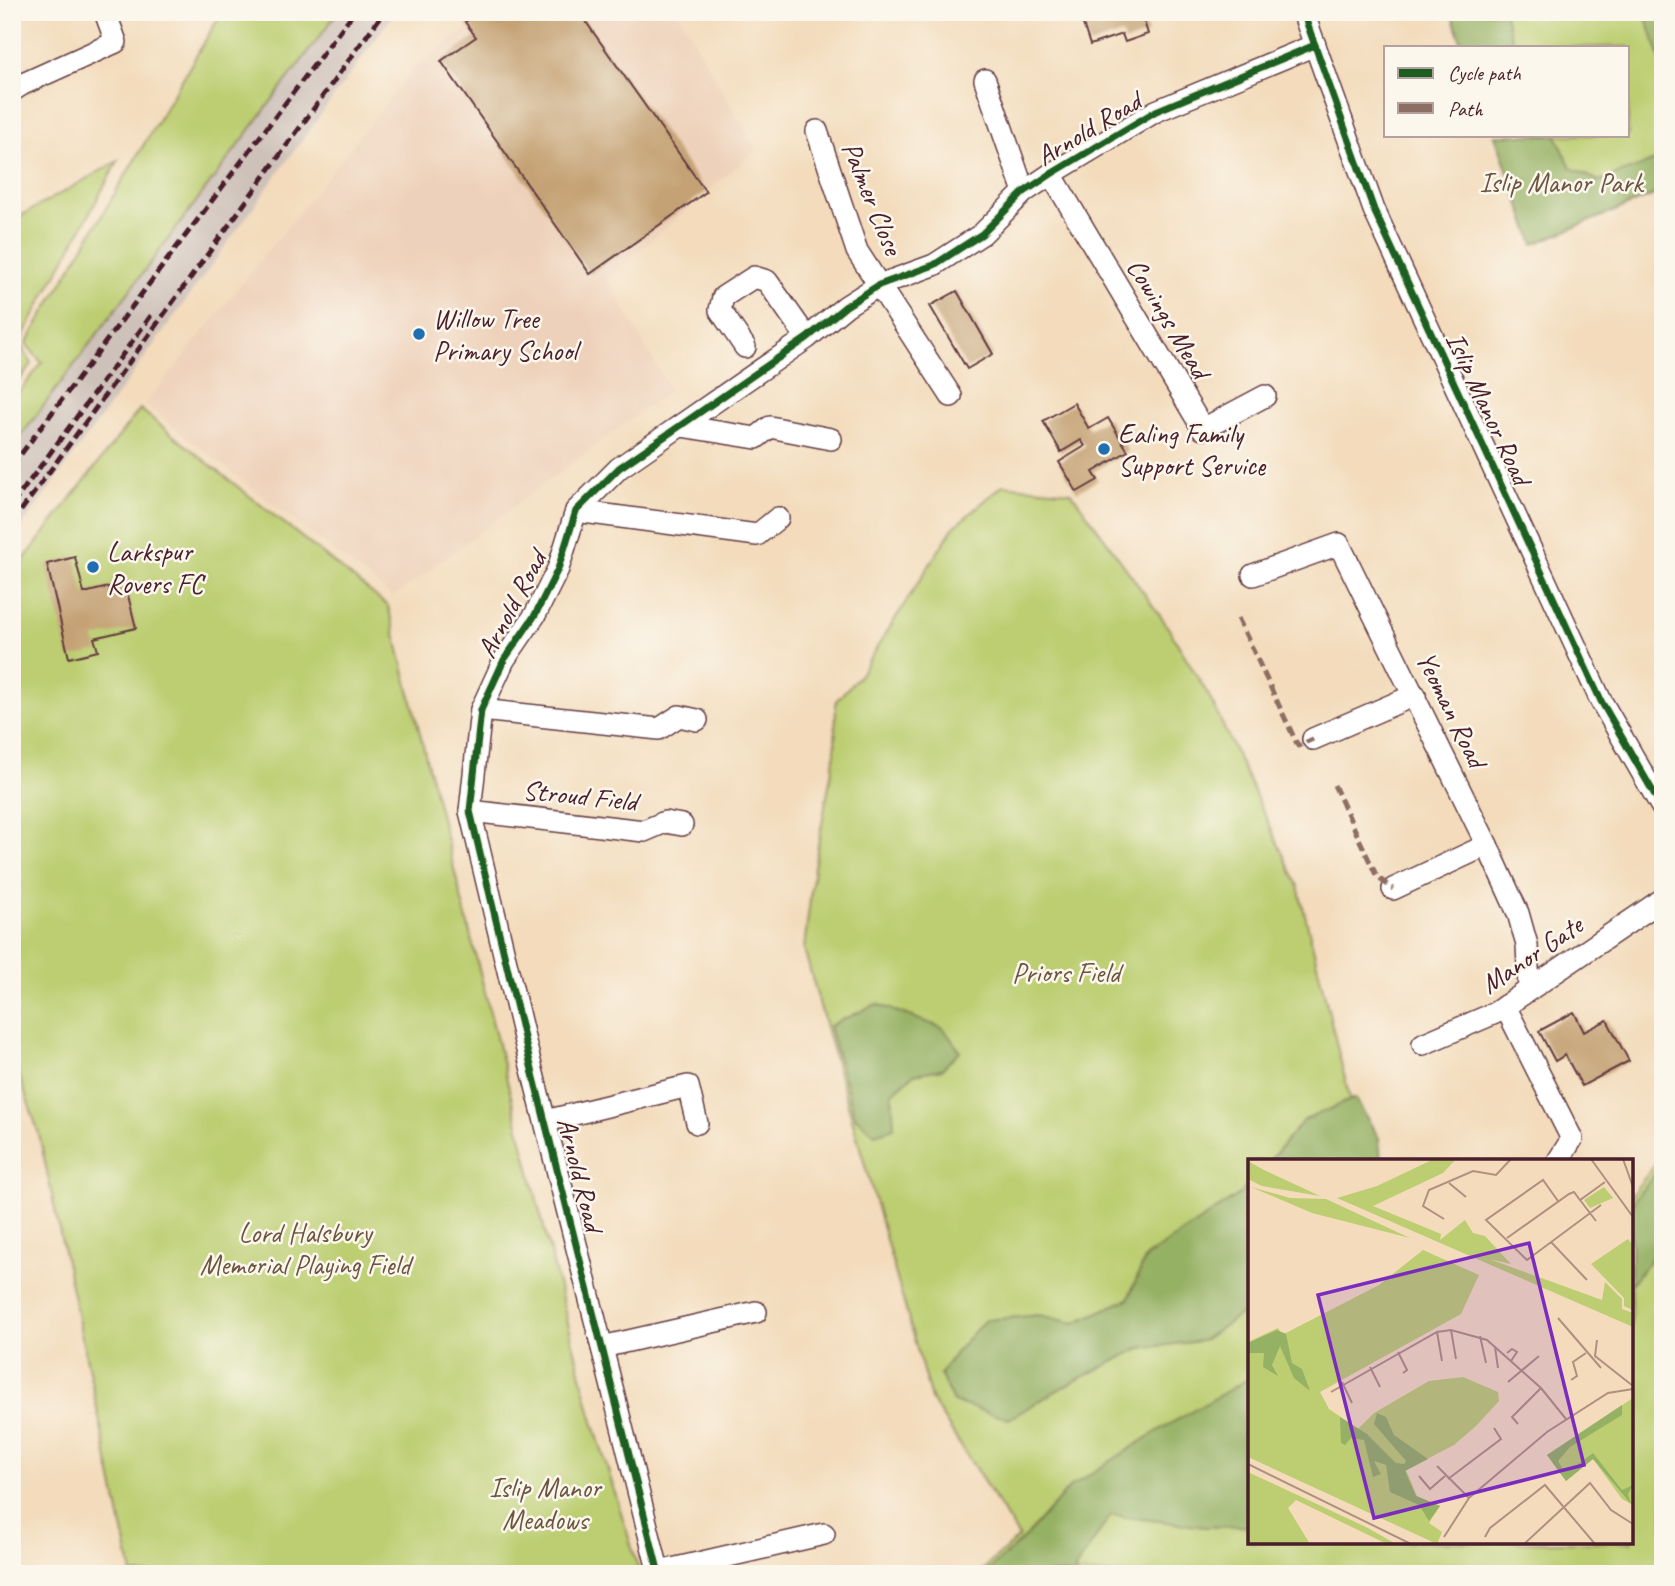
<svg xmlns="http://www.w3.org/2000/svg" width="1675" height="1586" font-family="Caveat,sans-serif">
<rect width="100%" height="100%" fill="#fbf7ec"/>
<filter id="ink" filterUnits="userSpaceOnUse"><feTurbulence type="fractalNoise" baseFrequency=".0143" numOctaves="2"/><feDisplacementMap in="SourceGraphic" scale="14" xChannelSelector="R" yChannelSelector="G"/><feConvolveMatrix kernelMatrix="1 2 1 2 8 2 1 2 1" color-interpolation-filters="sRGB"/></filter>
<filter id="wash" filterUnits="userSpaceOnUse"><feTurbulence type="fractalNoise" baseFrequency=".00686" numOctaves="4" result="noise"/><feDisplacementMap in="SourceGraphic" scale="28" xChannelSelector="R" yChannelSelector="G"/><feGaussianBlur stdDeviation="1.57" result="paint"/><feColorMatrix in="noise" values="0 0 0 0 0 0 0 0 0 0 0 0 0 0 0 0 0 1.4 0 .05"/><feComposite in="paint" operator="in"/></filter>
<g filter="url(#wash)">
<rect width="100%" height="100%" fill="#f3dbbb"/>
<path fill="#eed1ba" d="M 487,12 L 678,12 L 756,150 L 607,278 L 670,390 L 393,597 L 145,405 L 414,68 Z"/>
<path fill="#cec1ba" d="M 338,12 L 395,12 L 12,540 L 12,448 Z"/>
<g fill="#bcce71" stroke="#83764e" stroke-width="2">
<path d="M 222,12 L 338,12 L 12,448 L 12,401 L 42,363 L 26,344 Z"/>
<path d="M 1451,12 L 1663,12 L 1663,191 L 1534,244 L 1495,135 L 1628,135 L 1628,47 L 1463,47 Z"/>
<path d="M 118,161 L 19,343 L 32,364 L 12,390 L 12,221 Z"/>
<path d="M 140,409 L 388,606 L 591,1415 L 640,1574 L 132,1574 L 39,1134 L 12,1055 L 12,575 Z"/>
<path d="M 1003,485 L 1071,492 L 1164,621 L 1209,696 L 1298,886 L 1365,1161 L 1250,1161 L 1250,1542 L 1631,1542 L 1631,1195 L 1663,1155 L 1663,1574 L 978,1574 L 1019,1537 L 931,1399 L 804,949 L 814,867 L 835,753 L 836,701 L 859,676 L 953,528 Z"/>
</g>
<g fill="#95b163" stroke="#706847" stroke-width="2">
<path d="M 1451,12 L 1504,12 L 1514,47 L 1463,47 Z"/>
<path d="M 1644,12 L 1663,12 L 1663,66 Z"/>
<path d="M 1663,116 L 1663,191 L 1534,244 L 1495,135 L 1556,135 L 1571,168 L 1599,181 L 1655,161 Z"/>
<path d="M 876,1004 L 943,1028 L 960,1051 L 942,1069 L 914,1074 L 892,1094 L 894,1128 L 875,1134 L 855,1117 L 829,1026 Z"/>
<path d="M 1355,1098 L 1379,1138 L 1381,1161 L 1269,1161 L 1304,1120 Z"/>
<path d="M 1663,1163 L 1663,1244 L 1631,1284 L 1631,1204 Z"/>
<path d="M 1250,1183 L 1250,1308 L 1202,1341 L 1140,1348 L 1063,1387 L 1009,1419 L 953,1402 L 940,1374 L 955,1353 L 985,1320 L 1039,1315 L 1074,1323 L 1128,1299 L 1146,1257 L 1241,1193 Z"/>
<path d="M 1250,1378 L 1250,1526 L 1205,1527 L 1111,1515 L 1076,1567 L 1075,1574 L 985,1574 L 1025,1537 L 1070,1487 L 1161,1429 Z"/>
</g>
<g id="blocks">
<g fill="#c5a275">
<path d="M 478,12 L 579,12 L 706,192 L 590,274 L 441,61 L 476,37 L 465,22 Z"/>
<path d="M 1079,12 L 1141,12 L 1148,34 L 1125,42 L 1122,34 L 1090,45 Z"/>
<path d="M 957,291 L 993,354 L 967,369 L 930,306 Z"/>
<path d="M 1074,403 L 1089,429 L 1108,418 L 1128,451 L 1093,472 L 1098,480 L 1077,492 L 1059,462 L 1085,446 L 1081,440 L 1061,452 L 1043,421 Z"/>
<path d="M 75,557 L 84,593 L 125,583 L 136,628 L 94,638 L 98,651 L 69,658 L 47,564 Z"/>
<path d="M 1574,1012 L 1584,1032 L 1607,1020 L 1629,1061 L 1582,1086 L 1565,1055 L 1555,1061 L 1539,1031 Z"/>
</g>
</g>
</g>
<g filter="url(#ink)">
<use href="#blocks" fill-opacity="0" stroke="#633b41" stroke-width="2"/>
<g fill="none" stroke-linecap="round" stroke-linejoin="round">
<defs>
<g id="street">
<path d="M 1303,12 L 1374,210 L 1601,701 L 1663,809"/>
<path d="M 985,80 L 1024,192"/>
<path d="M 12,91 L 23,84 L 116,42 L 105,12"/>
<path d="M 817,131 L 857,251 L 951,396"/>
<path d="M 1051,174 L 1203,429 L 1265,396"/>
<path d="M 745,347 L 720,310 L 723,297 L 754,277 L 767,281 L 807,338"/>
<path d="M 681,426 L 756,438 L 770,427 L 831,439"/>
<path d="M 576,511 L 757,535 L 778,518"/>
<path d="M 1253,575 L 1339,544 L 1487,845 L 1518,913 L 1527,945 L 1529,989"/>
<path d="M 481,710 L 659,729 L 679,716 L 697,720"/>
<path d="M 1313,739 L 1415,695"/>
<path d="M 470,811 L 644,831 L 665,822 L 682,825"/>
<path d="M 1393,889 L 1487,845"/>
<path d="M 1505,1006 L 1572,1139 L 1558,1161"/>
<path d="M 1423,1044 L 1495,1013 L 1663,899"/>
<path d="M 546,1121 L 688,1086 L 697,1123"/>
<path d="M 602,1347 L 756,1312"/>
<path d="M 659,1572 L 824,1534"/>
<path d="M 659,1574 L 525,1042 L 470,811 L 481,710 L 504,660 L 535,615 L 558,569 L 576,511 L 619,468 L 807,338 L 846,306 L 879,285 L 934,265 L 982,234 L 1024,192 L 1051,174 L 1156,111 L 1315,45"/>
</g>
</defs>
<use href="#street" stroke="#633b41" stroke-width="24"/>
<use href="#street" stroke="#fff" stroke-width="21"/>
<g stroke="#4a1f2b" stroke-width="5" stroke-dasharray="10 5" stroke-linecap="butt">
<path d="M 12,466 L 354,12"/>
<path d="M 12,505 L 153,313"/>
<path d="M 12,523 L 384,12"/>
</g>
<g stroke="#8d6e63" stroke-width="5" stroke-dasharray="10 5" stroke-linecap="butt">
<path d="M 1238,618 L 1298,746 L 1313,739"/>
<path d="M 1334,785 L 1377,877 L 1393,889"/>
</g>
<defs>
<g id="cycleway">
<path d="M 1303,12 L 1374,210 L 1601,701 L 1663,809"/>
<path d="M 659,1574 L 525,1042 L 470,811 L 481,710 L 504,660 L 535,615 L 558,569 L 576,511 L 619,468 L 807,338 L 846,306 L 879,285 L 934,265 L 982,234 L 1024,192 L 1051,174 L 1156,111 L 1315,45"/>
</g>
</defs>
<use href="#cycleway" stroke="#fbf7ec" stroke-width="11"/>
<use href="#cycleway" stroke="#1b5e20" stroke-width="7"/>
</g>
</g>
<g fill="#1f6fb2" stroke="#fbf7ec" stroke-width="2.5">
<circle cx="419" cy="334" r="7"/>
<circle cx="1104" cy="449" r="7"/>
<circle cx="93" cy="567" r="7"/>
</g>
<g text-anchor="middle" stroke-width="5" stroke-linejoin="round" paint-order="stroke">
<g font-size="28" fill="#4a1f2b" stroke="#fbf7ec">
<text transform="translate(1088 128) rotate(-31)" y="10">Arnold Road</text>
<text transform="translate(873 198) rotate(68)" y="10">Palmer Close</text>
<text transform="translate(1169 318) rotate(59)" y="10">Cowings Mead</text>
<text transform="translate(1489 408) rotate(65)" y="10">Islip Manor Road</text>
<text transform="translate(511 604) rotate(-62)" y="10">Arnold Road</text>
<text transform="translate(1452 709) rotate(64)" y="10">Yeoman Road</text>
<text transform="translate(580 795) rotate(6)" y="10">Stroud Field</text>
<text transform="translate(1531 954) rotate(-34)" y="10">Manor Gate</text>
<text transform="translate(581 1174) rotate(76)" y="10">Arnold Road</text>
</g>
<g font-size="28" fill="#6c5440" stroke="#fbf7ec">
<text x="1561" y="192">Islip Manor Park</text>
<text x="1066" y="982">Priors Field</text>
<text x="305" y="1242">Lord Halsbury<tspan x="305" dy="32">Memorial Playing Field</tspan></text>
<text x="545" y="1497">Islip Manor<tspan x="545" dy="32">Meadows</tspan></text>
</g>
<g font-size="28" fill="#4a1f2b" stroke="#fbf7ec" text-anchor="start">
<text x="433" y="328">Willow Tree<tspan x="433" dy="32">Primary School</tspan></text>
<text x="1118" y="443">Ealing Family<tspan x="1118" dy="32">Support Service</tspan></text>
<text x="107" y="561">Larkspur<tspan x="107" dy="32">Rovers FC</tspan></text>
</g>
</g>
<g transform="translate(1248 1159)">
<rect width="385" height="385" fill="#f3dbbb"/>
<path d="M 186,0 L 208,0 L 195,14 L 125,47 L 193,75 L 192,81 L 217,61 L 225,74 L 237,77 L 263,105 L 241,100 L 354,141 L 357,123 L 374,140 L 374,150 L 385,154 L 385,168 L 89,39 L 129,27 ZM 0,2 L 16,11 L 72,37 L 14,27 L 0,20 ZM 3,28 L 42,39 L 78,40 L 162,79 L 64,54 ZM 356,28 L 365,39 L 342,49 L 336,41 ZM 380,80 L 385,86 L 385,151 L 376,147 L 376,139 L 343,105 ZM 175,91 L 231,116 L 213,155 L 72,233 L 81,250 L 110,270 L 126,254 L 181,222 L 215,218 L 250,233 L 251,242 L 228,267 L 206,286 L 158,311 L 169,337 L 192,347 L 181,364 L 194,373 L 189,385 L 0,298 L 0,183 L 30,169 L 34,176 L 131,126 ZM 385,239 L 385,346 L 374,340 L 345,300 L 318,322 L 299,296 ZM 0,313 L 118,368 L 148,385 L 139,385 L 48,341 L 40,349 L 62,385 L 0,385 Z" fill="#bcce71"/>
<path d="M 29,171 L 38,175 L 44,204 L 54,210 L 62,232 L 46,219 L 32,187 L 24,206 L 30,217 L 15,208 L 16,194 L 0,194 L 0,184 ZM 374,246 L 374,256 L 322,288 L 310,302 L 314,309 L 325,309 L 345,294 L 374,331 L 385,326 L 380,335 L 383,345 L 345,300 L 318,322 L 299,296 ZM 129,254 L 138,258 L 146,276 L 180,300 L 157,312 L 168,337 L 192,347 L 181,362 L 171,346 L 142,333 L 138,306 L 126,302 L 133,315 L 125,318 L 116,281 L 103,279 L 97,286 L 93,284 L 92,258 L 119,275 L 148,304 L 156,305 L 158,302 L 126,265 Z" fill="#95b163"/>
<path fill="none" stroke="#af9081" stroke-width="2" d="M 343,0 L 385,58M 375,0 L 385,28M 201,24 L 218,38M 332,41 L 348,62M 310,42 L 295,21 L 238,61 L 279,101 L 353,46M 196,60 L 175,47 L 181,31 L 225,12 L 248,16 L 263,0M 259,79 L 321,35 L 326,33 L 332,41 L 357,23M 303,83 L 339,121M 310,159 L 353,209M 203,171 L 208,200M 189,173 L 194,202M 232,177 L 238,204M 349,181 L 347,197 L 385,227M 247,188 L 250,209M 150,193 L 159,211 L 155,214M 259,194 L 264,190 L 269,193 L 263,202M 122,208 L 132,228M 323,221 L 329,217 L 325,203 L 338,194M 94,223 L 104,244M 260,223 L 291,197M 83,233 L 189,173 L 203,171 L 239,181 L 293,229 L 318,260M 270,265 L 264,258 L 293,229M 0,305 L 163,385M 189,307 L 221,339M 171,317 L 182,330 L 197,317M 200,320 L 253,280 L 246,269M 196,378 L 221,339 L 299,273 L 360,234 L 385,230M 237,378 L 242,369 L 297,326 L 347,385M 276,385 L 342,324 L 363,351 L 385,365"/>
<path fill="#7b2cbf" fill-opacity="0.15" stroke="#7b2cbf" stroke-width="3.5" d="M 281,84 L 336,306 L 126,359 L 70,136 Z"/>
<rect width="385" height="385" fill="none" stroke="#4a1f2b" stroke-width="3.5"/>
</g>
<rect width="1675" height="1586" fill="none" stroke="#fbf7ec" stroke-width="42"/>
<rect x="1384" y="46" width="245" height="91" fill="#fbf7ec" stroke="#b4a19f" stroke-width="2"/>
<rect x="1398" y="68" width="35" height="10" fill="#1b5e20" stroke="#b4a19f" stroke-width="2"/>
<text x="1448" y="80" font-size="21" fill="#4a1f2b">Cycle path</text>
<rect x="1398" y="103" width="35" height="10" fill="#8d6e63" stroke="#b4a19f" stroke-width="2"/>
<text x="1448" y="116" font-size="21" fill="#4a1f2b">Path</text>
</svg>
